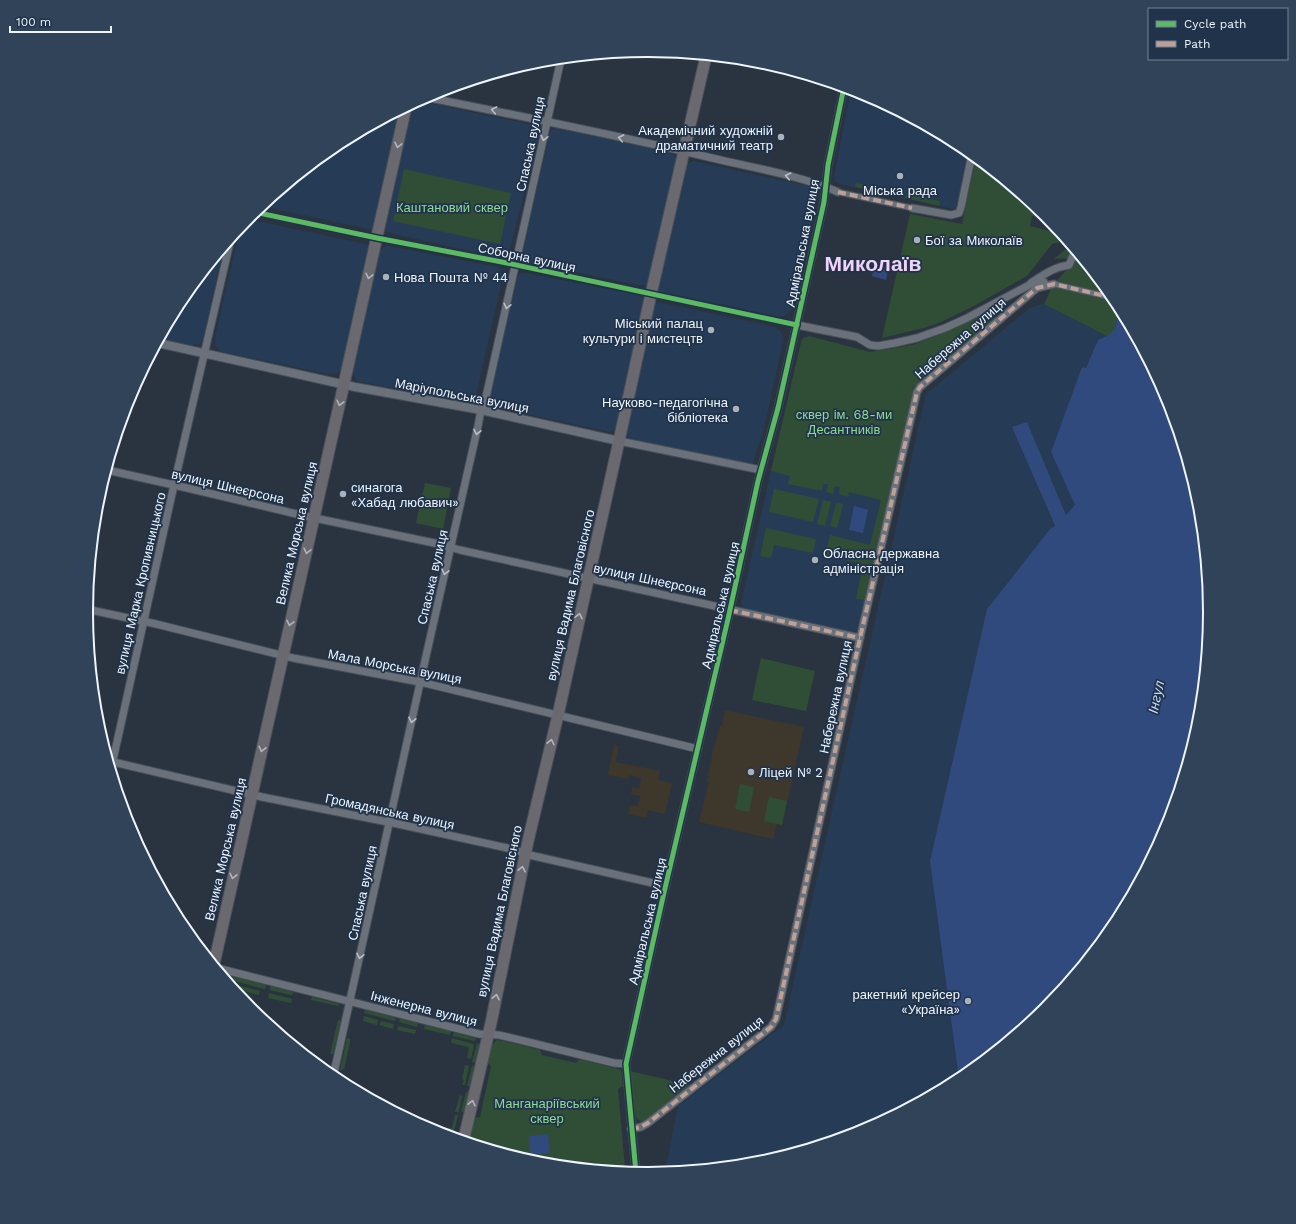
<svg xmlns="http://www.w3.org/2000/svg" width="1296" height="1224" font-family="'Work Sans',sans-serif">
<rect width="100%" height="100%" fill="#2a3440"/>
<g fill="#263c56">
<path d="M 851,89 L 863,93 L 960,145 L 968,151 L 958,200 L 955,208 L 953,209 L 840,184 L 835,181 L 834,177 Z"/>
<path d="M 418,101 L 538,126 L 540,128 L 540,131 L 508,256 L 502,258 L 385,232 L 413,103 Z"/>
<path d="M 401,110 L 374,230 L 261,206 L 336,145 Z"/>
<path d="M 556,127 L 670,153 L 675,156 L 676,162 L 649,281 L 647,285 L 640,285 L 526,262 L 523,260 L 522,256 L 550,132 Z"/>
<path d="M 693,161 L 813,187 L 818,189 L 818,196 L 793,306 L 791,311 L 787,314 L 783,316 L 776,316 L 658,291 L 686,164 Z"/>
<path d="M 247,219 L 370,245 L 342,369 L 338,373 L 329,374 L 222,352 L 216,347 L 215,338 L 240,228 Z"/>
<path d="M 387,246 L 497,267 L 501,270 L 503,275 L 476,395 L 473,401 L 468,403 L 357,381 L 355,378 L 353,373 L 354,367 L 380,252 L 384,247 Z"/>
<path d="M 224,247 L 202,341 L 199,344 L 190,346 L 160,339 L 181,300 Z"/>
<path d="M 522,273 L 525,273 L 638,295 L 642,297 L 643,301 L 642,306 L 617,426 L 615,430 L 610,432 L 495,407 L 490,402 L 489,398 L 517,280 L 519,274 Z"/>
<path d="M 658,302 L 775,327 L 781,332 L 783,338 L 781,351 L 764,428 L 753,463 L 749,464 L 633,440 L 630,438 L 627,435 L 654,303 Z"/>
<path d="M 1044,304 L 1107,336 L 1098,340 L 1086,368 L 1082,367 L 1051,452 L 1075,505 L 1066,515 L 1027,422 L 1012,427 L 1055,527 L 1050,529 L 987,609 L 930,861 L 959,1080 L 863,1131 L 757,1163 L 665,1172 L 678,1106 L 784,1025 L 926,394 L 1031,307 Z"/>
<path d="M 771,471 L 889,497 L 859,626 L 856,631 L 850,632 L 745,610 L 741,604 Z"/>
</g>
<g fill="#3d382b">
<path d="M 725,710 L 804,727 L 782,825 L 777,824 L 773,839 L 699,822 L 709,782 L 707,782 L 714,745 L 715,745 L 720,726 L 722,726 Z"/>
<path d="M 614,744 L 619,746 L 616,762 L 660,771 L 658,780 L 672,783 L 665,814 L 648,810 L 647,818 L 628,814 L 630,805 L 638,806 L 640,796 L 631,794 L 632,787 L 639,789 L 641,778 L 629,775 L 628,779 L 608,775 Z"/>
</g>
<g fill="#304e35">
<path d="M 976,158 L 1046,215 L 1049,219 L 1032,216 L 1030,226 L 1061,234 L 1066,240 L 1052,244 L 1027,276 L 974,306 L 939,323 L 924,328 L 882,338 L 910,214 L 962,224 Z"/>
<path d="M 404,169 L 511,193 L 500,244 L 393,221 Z"/>
<path d="M 856,183 L 888,189 L 887,194 L 855,187 Z"/>
<path d="M 906,194 L 940,201 L 939,206 L 905,198 Z"/>
<path d="M 1071,245 L 1072,247 L 1070,258 L 1054,259 Z"/>
<path d="M 1077,253 L 1115,300 L 1123,314 L 1117,319 L 1115,329 L 1107,336 L 1044,304 C 1048,297 1050,289 1054,284 C 1062,273 1074,267 1077,253 Z"/>
<path d="M 990,312 L 994,319 L 991,322 L 914,387 L 865,600 L 856,599 L 863,564 L 825,556 L 830,535 L 870,545 L 881,500 L 849,492 L 848,497 L 839,494 L 840,487 L 835,486 L 833,494 L 826,492 L 828,484 L 823,484 L 822,491 L 788,484 L 790,476 L 771,471 L 801,342 L 803,338 L 809,336 L 870,352 L 912,345 L 934,337 Z"/>
<path d="M 425,483 L 451,488 L 443,529 L 416,523 Z"/>
<path d="M 774,489 L 819,499 L 813,522 L 769,512 Z"/>
<path d="M 823,500 L 831,502 L 825,526 L 817,524 Z"/>
<path d="M 836,503 L 843,504 L 837,528 L 830,526 Z"/>
<path d="M 766,528 L 816,539 L 813,553 L 774,545 L 771,558 L 760,556 Z"/>
<path d="M 761,658 L 815,671 L 806,711 L 752,700 Z"/>
<path d="M 740,784 L 754,787 L 749,812 L 735,809 Z"/>
<path d="M 769,797 L 787,801 L 782,825 L 764,821 Z"/>
<path d="M 223,974 L 266,985 L 265,989 L 226,979 L 223,976 Z"/>
<path d="M 237,985 L 260,991 L 259,995 L 236,989 Z"/>
<path d="M 271,986 L 294,992 L 292,995 L 269,990 Z"/>
<path d="M 269,993 L 292,999 L 291,1003 L 268,998 Z"/>
<path d="M 312,997 L 339,1004 L 338,1006 L 311,1000 Z"/>
<path d="M 365,1010 L 396,1018 L 395,1021 L 364,1013 Z"/>
<path d="M 364,1016 L 378,1020 L 377,1025 L 363,1021 Z"/>
<path d="M 400,1019 L 418,1023 L 417,1027 L 399,1022 Z"/>
<path d="M 338,1020 L 341,1021 L 333,1054 L 330,1054 Z"/>
<path d="M 381,1021 L 394,1024 L 393,1029 L 379,1025 Z"/>
<path d="M 425,1025 L 451,1031 L 450,1035 L 424,1029 Z"/>
<path d="M 398,1026 L 416,1030 L 415,1034 L 397,1030 Z"/>
<path d="M 454,1032 L 476,1038 L 475,1041 L 453,1036 Z"/>
<path d="M 347,1038 L 350,1039 L 350,1042 L 344,1069 L 340,1070 Z"/>
<path d="M 452,1038 L 473,1044 L 474,1045 L 471,1059 L 467,1058 L 469,1047 L 451,1043 Z"/>
<path d="M 497,1040 L 504,1041 L 540,1050 L 542,1055 L 576,1063 L 580,1059 L 621,1070 L 623,1086 L 618,1089 L 625,1168 L 631,1170 L 631,1172 L 538,1163 L 471,1143 L 471,1136 L 475,1118 L 480,1117 L 491,1066 L 487,1062 C 489,1053 490,1045 497,1040 Z"/>
<path d="M 477,1044 L 480,1044 L 476,1063 L 472,1062 Z"/>
<path d="M 465,1065 L 469,1066 L 465,1085 L 462,1085 L 464,1080 L 462,1079 Z"/>
<path d="M 472,1066 L 475,1066 L 470,1086 L 467,1086 Z"/>
<path d="M 630,1071 L 690,1085 L 647,1119 L 641,1121 L 638,1120 L 635,1114 Z"/>
<path d="M 470,1091 L 464,1113 L 461,1111 L 466,1092 Z"/>
<path d="M 460,1095 L 462,1096 L 459,1112 L 455,1112 Z"/>
<path d="M 455,1115 L 458,1115 L 454,1131 L 445,1129 L 445,1128 L 452,1128 Z"/>
</g>
<g fill="#314a7d">
<path d="M 849,260 L 868,264 L 866,270 L 848,266 Z"/>
<path d="M 875,261 L 889,265 L 886,280 L 872,276 Z"/>
<path d="M 1123,314 L 1167,397 L 1199,503 L 1210,612 L 1199,722 L 1167,827 L 1115,924 L 1045,1010 L 959,1080 L 930,861 L 987,609 L 1050,529 L 1055,526 L 1012,427 L 1027,422 L 1066,515 L 1075,505 L 1051,452 L 1082,367 L 1086,368 L 1098,340 L 1107,336 L 1115,329 L 1117,319 Z"/>
<path d="M 854,506 L 868,510 L 863,533 L 849,530 Z"/>
<path d="M 548,1134 L 550,1153 L 531,1155 L 529,1136 Z"/>
</g>
<g fill="none" stroke-linecap="round" stroke-linejoin="round">
<defs>
<g id="pedestrian">
<path d="M 838,192 L 912,208"/>
<path d="M 254,212 L 377,238 L 502,262 L 797,325"/>
<path d="M 1054,284 L 1114,298"/>
</g>
<g id="minor">
<path d="M 425,97 C 521,116 617,135 712,158 C 754,168 798,175 838,192"/>
<path d="M 912,208 L 951,215 L 959,213 L 961,207 L 972,154"/>
<path d="M 1031,283 C 1043,275 1054,267 1069,265 L 1075,251"/>
<path d="M 797,325 L 857,337 L 870,345 L 878,346 L 895,343 L 917,338 L 945,328 L 967,318 L 1031,284 L 1044,282"/>
<path d="M 619,441 L 761,470"/>
<path d="M 107,470 L 187,488 L 305,516 L 439,544 L 460,550 L 860,638"/>
<path d="M 86,609 L 156,624 L 293,658 L 420,682 L 698,749"/>
<path d="M 109,761 L 262,797 L 398,824 L 516,850 L 525,854 L 666,886"/>
<path d="M 111,769 L 174,485 L 231,238"/>
<path d="M 217,968 L 479,1034 L 499,1035 L 614,1063 L 626,1064"/>
<path d="M 333,1077 L 422,674 L 478,426 L 481,410 L 486,397 L 561,59"/>
<path d="M 631,1129 L 641,1127 L 648,1123 L 771,1027 L 776,1019 L 860,638 L 917,392 L 920,387 L 1037,288 L 1054,284"/>
<path d="M 636,1173 L 626,1064 L 663,897 L 728,619 L 758,481 L 778,408 L 824,202 L 828,165 L 844,87"/>
</g>
<path id="tertiary" d="M 158,343 L 355,387 L 481,410 L 619,441"/>
<g id="primary">
<path d="M 214,964 L 406,107"/>
<path d="M 462,1140 L 465,1134 L 491,1023 L 528,841 L 558,715 L 619,441 L 651,294 L 706,56"/>
</g>
</defs>
<use href="#pedestrian" stroke="#484f59" stroke-width="7"/>
<use href="#minor" stroke="#484f59" stroke-width="9"/>
<use href="#tertiary" stroke="#484f59" stroke-width="10"/>
<use href="#primary" stroke="#484f59" stroke-width="13"/>
<use href="#pedestrian" stroke="#6a717b" stroke-width="5"/>
<use href="#minor" stroke="#6a717b" stroke-width="7"/>
<use href="#tertiary" stroke="#6a717b" stroke-width="8"/>
<use href="#primary" stroke="#69696f" stroke-width="11"/>
<path stroke="#6a707b" stroke-width="1" d="M 112,773 L 176,485 L 234,235"/>
<g stroke="#bda197" stroke-width="4" stroke-dasharray="8 4" stroke-linecap="butt">
<path d="M 838,192 L 912,208"/>
<path d="M 730,610 L 860,638"/>
<path d="M 631,1129 L 641,1127 L 648,1123 L 771,1027 L 776,1019 L 860,638 L 917,392 L 920,387 L 1037,288 L 1054,284 L 1114,298"/>
</g>
<defs>
<g id="cycleway">
<path d="M 254,212 L 377,238 L 502,262 L 797,325"/>
<path d="M 636,1173 L 626,1064 L 663,897 L 728,619 L 758,481 L 778,408 L 824,202 L 828,165 L 844,87"/>
</g>
</defs>
<use href="#cycleway" stroke="#20334a" stroke-width="8"/>
<use href="#cycleway" stroke="#5cba63" stroke-width="5"/>
</g>
<defs><path id="oneway-chevron" d="M-2-3.5L2.5 0L-2 3.5" fill="none" stroke-width="1.6" stroke-linecap="round" stroke-linejoin="round"/></defs>
<g stroke="#b9c0ca">
<use href="#oneway-chevron" transform="translate(494 110) rotate(-169)"/>
<use href="#oneway-chevron" transform="translate(544 138) rotate(103)"/>
<use href="#oneway-chevron" transform="translate(621 138) rotate(-168)"/>
<use href="#oneway-chevron" transform="translate(788 176) rotate(-167)"/>
<use href="#oneway-chevron" transform="translate(507 306) rotate(103)"/>
<use href="#oneway-chevron" transform="translate(477 432) rotate(102)"/>
<use href="#oneway-chevron" transform="translate(445 572) rotate(103)"/>
<use href="#oneway-chevron" transform="translate(412 720) rotate(102)"/>
<use href="#oneway-chevron" transform="translate(360 956) rotate(102)"/>
</g>
<g stroke="#b2b6be">
<use href="#oneway-chevron" transform="translate(398 145) rotate(102)"/>
<use href="#oneway-chevron" transform="translate(369 276) rotate(103)"/>
<use href="#oneway-chevron" transform="translate(340 403) rotate(103)"/>
<use href="#oneway-chevron" transform="translate(307 551) rotate(103)"/>
<use href="#oneway-chevron" transform="translate(579 616) rotate(-78)"/>
<use href="#oneway-chevron" transform="translate(290 623) rotate(102)"/>
<use href="#oneway-chevron" transform="translate(551 742) rotate(-77)"/>
<use href="#oneway-chevron" transform="translate(262 749) rotate(103)"/>
<use href="#oneway-chevron" transform="translate(522 869) rotate(-78)"/>
<use href="#oneway-chevron" transform="translate(233 876) rotate(103)"/>
<use href="#oneway-chevron" transform="translate(496 997) rotate(-78)"/>
<use href="#oneway-chevron" transform="translate(472 1103) rotate(-77)"/>
</g>
<g fill="#a9b1bc" stroke="#20334a" stroke-width="1.5">
<circle cx="781" cy="137" r="4"/>
<circle cx="900" cy="176" r="4"/>
<circle cx="917" cy="240" r="4"/>
<circle cx="386" cy="277" r="4"/>
<circle cx="711" cy="330" r="4"/>
<circle cx="736" cy="409" r="4"/>
<circle cx="343" cy="494" r="4"/>
<circle cx="815" cy="560" r="4"/>
<circle cx="751" cy="772" r="4"/>
<circle cx="968" cy="1001" r="4"/>
</g>
<g text-anchor="middle" stroke-width="3.5" stroke-linejoin="round" paint-order="stroke">
<g font-size="13" fill="#eef5fe" stroke="#20334a" text-anchor="start">
<text x="773" y="135" text-anchor="end">Академічний художній<tspan x="773" dy="15">драматичний театр</tspan></text>
<text x="900" y="195" text-anchor="middle">Міська рада</text>
<text x="925" y="245">Бої за Миколаїв</text>
<text x="394" y="282">Нова Пошта № 44</text>
<text x="703" y="328" text-anchor="end">Міський палац<tspan x="703" dy="15">культури і мистецтв</tspan></text>
<text x="728" y="407" text-anchor="end">Науково-педагогічна<tspan x="728" dy="15">бібліотека</tspan></text>
<text x="351" y="492">синагога<tspan x="351" dy="15">«Хабад любавич»</tspan></text>
<text x="823" y="558">Обласна державна<tspan x="823" dy="15">адміністрація</tspan></text>
<text x="759" y="777">Ліцей № 2</text>
<text x="960" y="999" text-anchor="end">ракетний крейсер<tspan x="960" dy="15">«Україна»</tspan></text>
</g>
<g font-size="13" fill="#eef5fe" stroke="#20334a">
<text transform="translate(530 144) rotate(-78)" y="5">Спаська вулиця</text>
<text transform="translate(802 243) rotate(-79)" y="5">Адміральська вулиця</text>
<text transform="translate(527 257) rotate(12)" y="5">Соборна вулиця</text>
<text transform="translate(960 338) rotate(-41)" y="5">Набережна вулиця</text>
<text transform="translate(462 395) rotate(11)" y="5">Маріупольська вулиця</text>
<text transform="translate(228 486) rotate(13)" y="5">вулиця Шнеєрсона</text>
<text transform="translate(296 533) rotate(-77)" y="5">Велика Морська вулиця</text>
<text transform="translate(432 577) rotate(-77)" y="5">Спаська вулиця</text>
<text transform="translate(650 579) rotate(12)" y="5">вулиця Шнеєрсона</text>
<text transform="translate(140 583) rotate(-77)" y="5">вулиця Марка Кропивницького</text>
<text transform="translate(570 595) rotate(-77)" y="5">вулиця Вадима Благовісного</text>
<text transform="translate(720 605) rotate(-77)" y="5">Адміральська вулиця</text>
<text transform="translate(395 666) rotate(11)" y="5">Мала Морська вулиця</text>
<text transform="translate(835 697) rotate(-78)" y="5">Набережна вулиця</text>
<text transform="translate(390 811) rotate(12)" y="5">Громадянська вулиця</text>
<text transform="translate(225 849) rotate(-77)" y="5">Велика Морська вулиця</text>
<text transform="translate(362 893) rotate(-78)" y="5">Спаська вулиця</text>
<text transform="translate(499 911) rotate(-78)" y="5">вулиця Вадима Благовісного</text>
<text transform="translate(647 921) rotate(-77)" y="5">Адміральська вулиця</text>
<text transform="translate(424 1008) rotate(14)" y="5">Інженерна вулиця</text>
<text transform="translate(716 1054) rotate(-38)" y="5">Набережна вулиця</text>
</g>
<g font-size="13" fill="#8dda91" stroke="#20334a">
<text x="452" y="212">Каштановий сквер</text>
<text x="844" y="419">сквер ім. 68-ми<tspan x="844" dy="15">Десантників</tspan></text>
<text x="547" y="1108">Манганаріївський<tspan x="547" dy="15">сквер</tspan></text>
</g>
<g font-size="14" font-style="italic" fill="#c8d9fb" stroke="#20334a">
<text transform="translate(1156 697) rotate(-78)" y="5">Інгул</text>
</g>
<g font-size="21" font-weight="bold" fill="#f1d3f8" stroke="#20334a">
<text x="873" y="271">Миколаїв</text>
</g>
</g>
<path d="M0 0H1296V1224H0ZM93 612a555 555 0 1 1 1110 0a555 555 0 1 1-1110 0Z" fill="#304358" fill-rule="evenodd"/>
<path fill="none" stroke="#eef5fe" stroke-width="2" d="M93 612a555 555 0 1 1 1110 0a555 555 0 1 1-1110 0Z"/>
<rect x="1148" y="8" width="140" height="52" fill="#20334a" stroke="#728192"/>
<rect x="1156" y="21" width="20" height="6" fill="#5cba63" stroke="#728192"/>
<text x="1184" y="28" font-size="12" fill="#eef5fe">Cycle path</text>
<rect x="1156" y="41" width="20" height="6" fill="#bda197" stroke="#728192"/>
<text x="1184" y="48" font-size="12" fill="#eef5fe">Path</text>
<path d="M10 26v6h101v-6" fill="none" stroke="#eef5fe" stroke-width="2"/>
<text x="16" y="26" font-size="12" fill="#eef5fe" stroke="#20334a" stroke-width="3" paint-order="stroke">100 m</text>
</svg>
